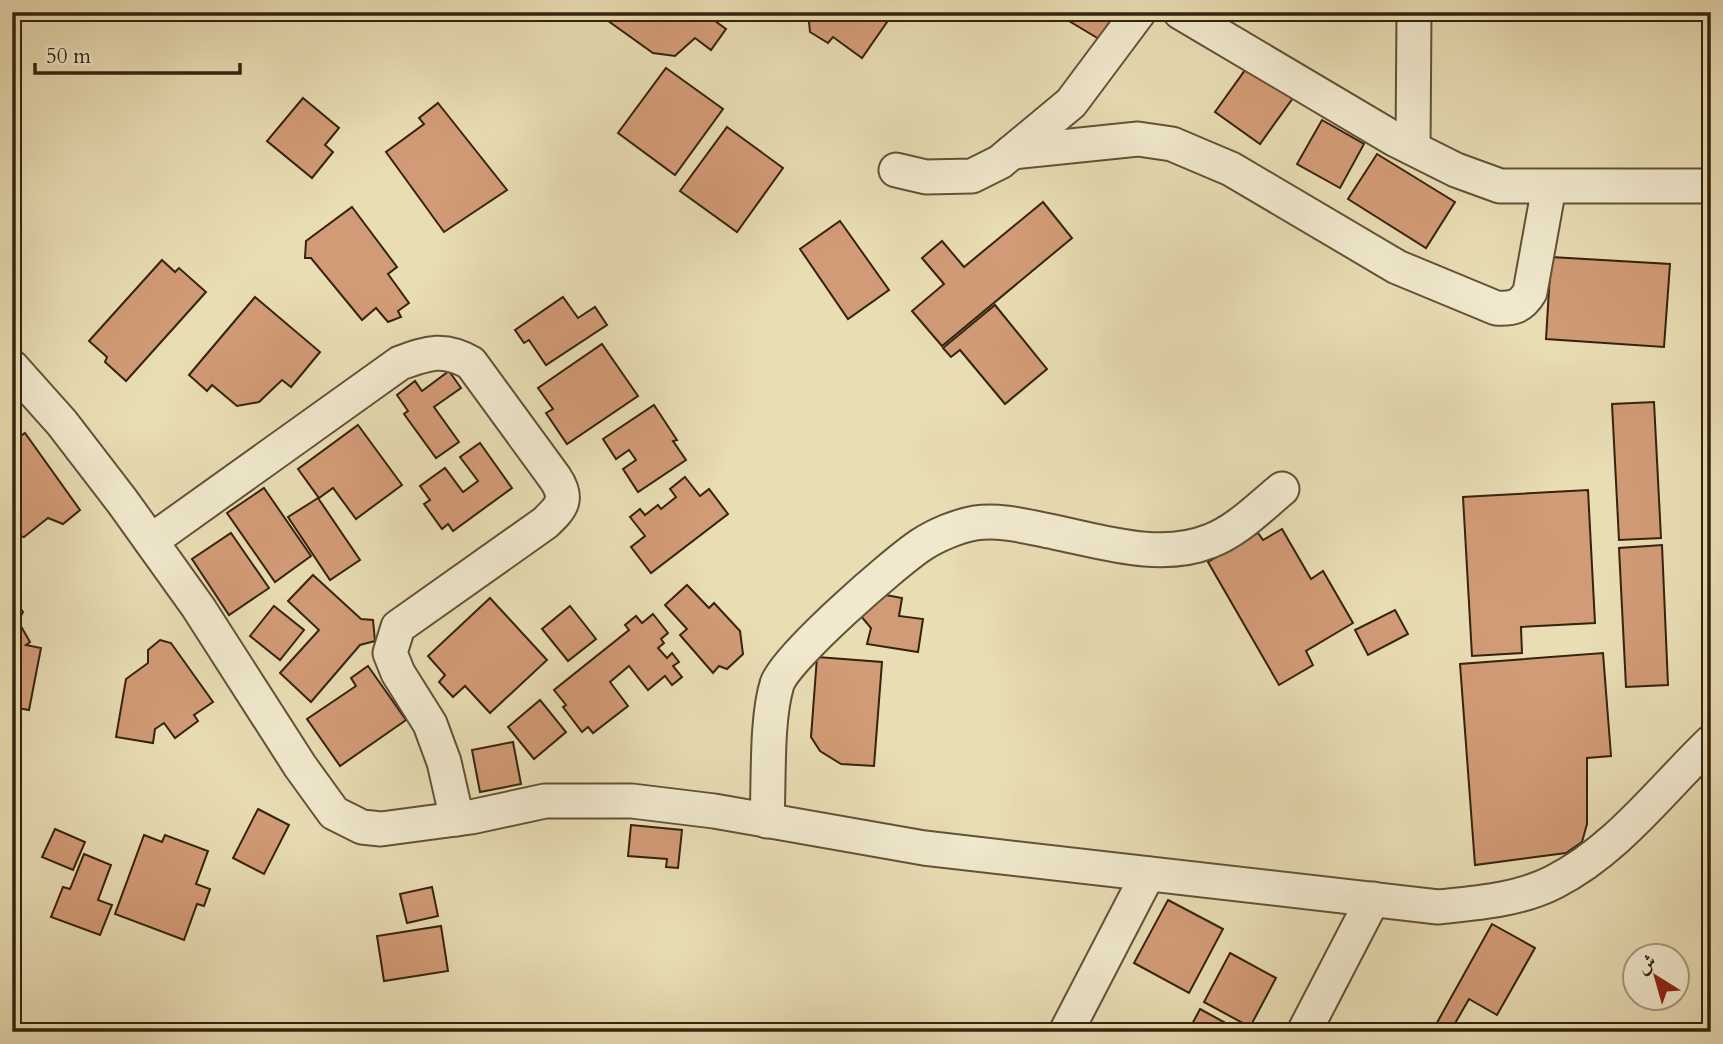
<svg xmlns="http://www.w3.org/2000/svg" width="1723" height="1044" font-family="Cardo,Amiri,serif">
<rect width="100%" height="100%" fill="#e9ddb4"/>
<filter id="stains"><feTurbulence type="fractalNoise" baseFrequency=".00286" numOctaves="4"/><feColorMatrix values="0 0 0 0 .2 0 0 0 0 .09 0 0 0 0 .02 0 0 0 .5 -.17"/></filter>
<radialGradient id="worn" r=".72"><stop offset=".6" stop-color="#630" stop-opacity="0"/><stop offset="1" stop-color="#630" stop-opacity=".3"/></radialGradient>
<g fill="#d29b77" stroke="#35230d" stroke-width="2">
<path d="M 715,12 L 711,18 L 726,29 L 711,50 L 695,38 L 675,56 L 653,53 L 597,13 Z"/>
<path d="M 808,12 L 894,12 L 862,58 L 833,37 L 828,43 L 810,32 Z"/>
<path d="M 1054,12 L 1116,12 L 1099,39 Z"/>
<path d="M 1248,66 L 1293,98 L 1260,144 L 1215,112 Z"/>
<path d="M 666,68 L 723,109 L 675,175 L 618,133 Z"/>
<path d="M 303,98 L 339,128 L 325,145 L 333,152 L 312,178 L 267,141 Z"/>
<path d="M 438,103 L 507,190 L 444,232 L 386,152 L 424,124 L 419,118 Z"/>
<path d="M 1322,120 L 1364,144 L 1340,188 L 1297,164 Z"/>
<path d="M 727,127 L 783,168 L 737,232 L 680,191 Z"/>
<path d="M 1377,154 L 1455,202 L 1426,248 L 1348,199 Z"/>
<path d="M 1043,202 L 1072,238 L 942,346 L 912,311 L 944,284 L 922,258 L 942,241 L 964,267 Z"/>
<path d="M 352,207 L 397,267 L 388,274 L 409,303 L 398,311 L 401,317 L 388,322 L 376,308 L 362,320 L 311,258 L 305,258 L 306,241 Z"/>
<path d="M 840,221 L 889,290 L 848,319 L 800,249 Z"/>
<path d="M 1551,257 L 1670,264 L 1664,347 L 1546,339 Z"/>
<path d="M 162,260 L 175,272 L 179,268 L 206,292 L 126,381 L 105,362 L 107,357 L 89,341 Z"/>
<path d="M 255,297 L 320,352 L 291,387 L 282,380 L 259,402 L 237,406 L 212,385 L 207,391 L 189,375 Z"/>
<path d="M 563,297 L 578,318 L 595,307 L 607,325 L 546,365 L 529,340 L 524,343 L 515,330 Z"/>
<path d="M 995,305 L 1047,369 L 1005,404 L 960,350 L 951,357 L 943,348 Z"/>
<path d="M 602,344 L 638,396 L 567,444 L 546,413 L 553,409 L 538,388 Z"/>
<path d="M 449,371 L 461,388 L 434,407 L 459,442 L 436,458 L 404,414 L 408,411 L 397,395 L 415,381 L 422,391 Z"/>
<path d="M 1654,402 L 1661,538 L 1619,540 L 1612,404 Z"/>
<path d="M 654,405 L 677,440 L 673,441 L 686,460 L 638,492 L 623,469 L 636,460 L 629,450 L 616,459 L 603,439 Z"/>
<path d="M 358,425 L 402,485 L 356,519 L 333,488 L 319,498 L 298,469 Z"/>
<path d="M 25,433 L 80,510 L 63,524 L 48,518 L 24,537 L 12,535 L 12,442 Z"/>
<path d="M 480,443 L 512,488 L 453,531 L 448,524 L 442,529 L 424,504 L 430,500 L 420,486 L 445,468 L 463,492 L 478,481 L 460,457 Z"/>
<path d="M 685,477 L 700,496 L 709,489 L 728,514 L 651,573 L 631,547 L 645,536 L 630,517 L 640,509 L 645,515 L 658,505 L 661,509 L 676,497 L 670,489 Z"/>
<path d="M 264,488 L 311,556 L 275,582 L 227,513 Z"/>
<path d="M 1588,490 L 1595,623 L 1521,627 L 1522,653 L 1472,656 L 1463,497 Z"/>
<path d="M 318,498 L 360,560 L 330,580 L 288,517 Z"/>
<path d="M 1282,529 L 1311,579 L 1323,571 L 1353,623 L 1306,651 L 1313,665 L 1279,685 L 1208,562 L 1258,533 L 1263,540 Z"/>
<path d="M 231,533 L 269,588 L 229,615 L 192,559 Z"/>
<path d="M 1662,545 L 1668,685 L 1626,687 L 1619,548 Z"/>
<path d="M 313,575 L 361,619 L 373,620 L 375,641 L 360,645 L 311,702 L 280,673 L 319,630 L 288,601 Z"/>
<path d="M 687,585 L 709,608 L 714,603 L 740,631 L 743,654 L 727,669 L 719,666 L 713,673 L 680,635 L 687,629 L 665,605 Z"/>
<path d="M 875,593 L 902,598 L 899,616 L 923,619 L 918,652 L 867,644 L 871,628 L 860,615 Z"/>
<path d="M 13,598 L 23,612 L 18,621 L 30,642 L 26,645 L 41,648 L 29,710 L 12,707 Z"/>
<path d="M 490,598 L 547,660 L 490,713 L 465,686 L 453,697 L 439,682 L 445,675 L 428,656 Z"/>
<path d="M 274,606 L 304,630 L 280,660 L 250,636 Z"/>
<path d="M 570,606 L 596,639 L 568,661 L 542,629 Z"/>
<path d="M 1395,610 L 1408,634 L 1368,655 L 1355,630 Z"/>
<path d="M 653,614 L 668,633 L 661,639 L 664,643 L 658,648 L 667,658 L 672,653 L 679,662 L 673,666 L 682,677 L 672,685 L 665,676 L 648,690 L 629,666 L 610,682 L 628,706 L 593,733 L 588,727 L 582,732 L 563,707 L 566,705 L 554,690 L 629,630 L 625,625 L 636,616 L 642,623 Z"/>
<path d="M 160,640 L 171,643 L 213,702 L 194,715 L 198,721 L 175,738 L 164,723 L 155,729 L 153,743 L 116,737 L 126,679 L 148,663 L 148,650 Z"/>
<path d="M 1603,653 L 1611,756 L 1587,758 L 1587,824 L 1582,842 L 1566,853 L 1475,865 L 1460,664 Z"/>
<path d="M 817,657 L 882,662 L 874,766 L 841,764 L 820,751 L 811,737 Z"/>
<path d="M 368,666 L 406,720 L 340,766 L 307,719 L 356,686 L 351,678 Z"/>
<path d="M 540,700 L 566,732 L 534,759 L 508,727 Z"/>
<path d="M 513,742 L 521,784 L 480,792 L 472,750 Z"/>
<path d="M 258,809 L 289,825 L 264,874 L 233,858 Z"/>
<path d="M 631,825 L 682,830 L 678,868 L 666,867 L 667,859 L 628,856 Z"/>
<path d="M 55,829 L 85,842 L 73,870 L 42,857 Z"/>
<path d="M 144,835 L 162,842 L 165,835 L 208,851 L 196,884 L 210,889 L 204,906 L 197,904 L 184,940 L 115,914 Z"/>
<path d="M 84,854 L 111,865 L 98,900 L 112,905 L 100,935 L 51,917 L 63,887 L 70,889 Z"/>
<path d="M 432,887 L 438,916 L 407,923 L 400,894 Z"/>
<path d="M 1168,900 L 1223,929 L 1189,993 L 1134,963 Z"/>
<path d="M 1492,924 L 1535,948 L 1497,1015 L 1469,999 L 1450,1032 L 1440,1032 L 1434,1028 Z"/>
<path d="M 441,926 L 448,971 L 384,981 L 377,936 Z"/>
<path d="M 1230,953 L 1276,978 L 1250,1027 L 1204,1002 Z"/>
<path d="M 1200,1009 L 1242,1032 L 1188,1032 Z"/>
</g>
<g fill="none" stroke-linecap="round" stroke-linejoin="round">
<defs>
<g id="minor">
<path d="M 1180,12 L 1396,140 L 1456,170 L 1500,186 L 1711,186"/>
<path d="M 1413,148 L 1414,12"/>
<path d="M 1012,152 L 1138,139 L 1172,144 L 1231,169 L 1397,267 L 1496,308 C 1513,309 1521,307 1530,292 L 1549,187"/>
<path d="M 896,170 L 926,177 L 972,176 L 1000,162 L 1071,103 L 1139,12"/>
<path d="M 12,367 L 62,423 L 122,501 L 198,607 L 300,766 L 334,813 L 362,827 L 381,829 L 471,817 L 545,801 L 632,801 L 714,811 L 924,848 L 1438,907 C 1477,903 1519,900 1554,882 C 1617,850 1661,790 1711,742"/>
<path d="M 151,541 L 400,363 C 428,353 444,347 471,363 L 555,478 C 569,499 562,507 545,523 L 398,627 L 390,653 L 398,673 L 430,724 L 444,762 L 457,819"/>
<path d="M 767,821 C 769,781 766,720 777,684 C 786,657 894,563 921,545 C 936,535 958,526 975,523 C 1001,519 1028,527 1054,532 C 1103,542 1161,561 1210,541 C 1237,531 1260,507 1282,489"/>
<path d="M 1066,1032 L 1148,874"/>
<path d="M 1304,1032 L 1373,899"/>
</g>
</defs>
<use href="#minor" stroke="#625237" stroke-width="37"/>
<use href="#minor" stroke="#f1e9ce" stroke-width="33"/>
</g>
<rect width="1723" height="1044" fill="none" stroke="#e9ddb4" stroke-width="42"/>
<rect x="14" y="14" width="1695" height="1016" fill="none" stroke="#35230d" stroke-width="3.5"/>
<rect x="21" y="21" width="1681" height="1002" fill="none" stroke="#35230d" stroke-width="2"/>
<g transform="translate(1656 977) rotate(323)"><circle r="33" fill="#f1e9ce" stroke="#a69a81" stroke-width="2"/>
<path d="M0-5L12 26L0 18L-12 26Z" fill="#8f2418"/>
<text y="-10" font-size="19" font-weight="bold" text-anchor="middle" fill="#35230d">ش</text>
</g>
<path d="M35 63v10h205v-10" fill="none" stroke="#35230d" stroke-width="3.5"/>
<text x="46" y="63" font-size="21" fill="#35230d" stroke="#f1e9ce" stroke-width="5" paint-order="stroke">50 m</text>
<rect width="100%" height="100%" filter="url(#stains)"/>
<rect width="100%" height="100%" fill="url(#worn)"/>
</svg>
